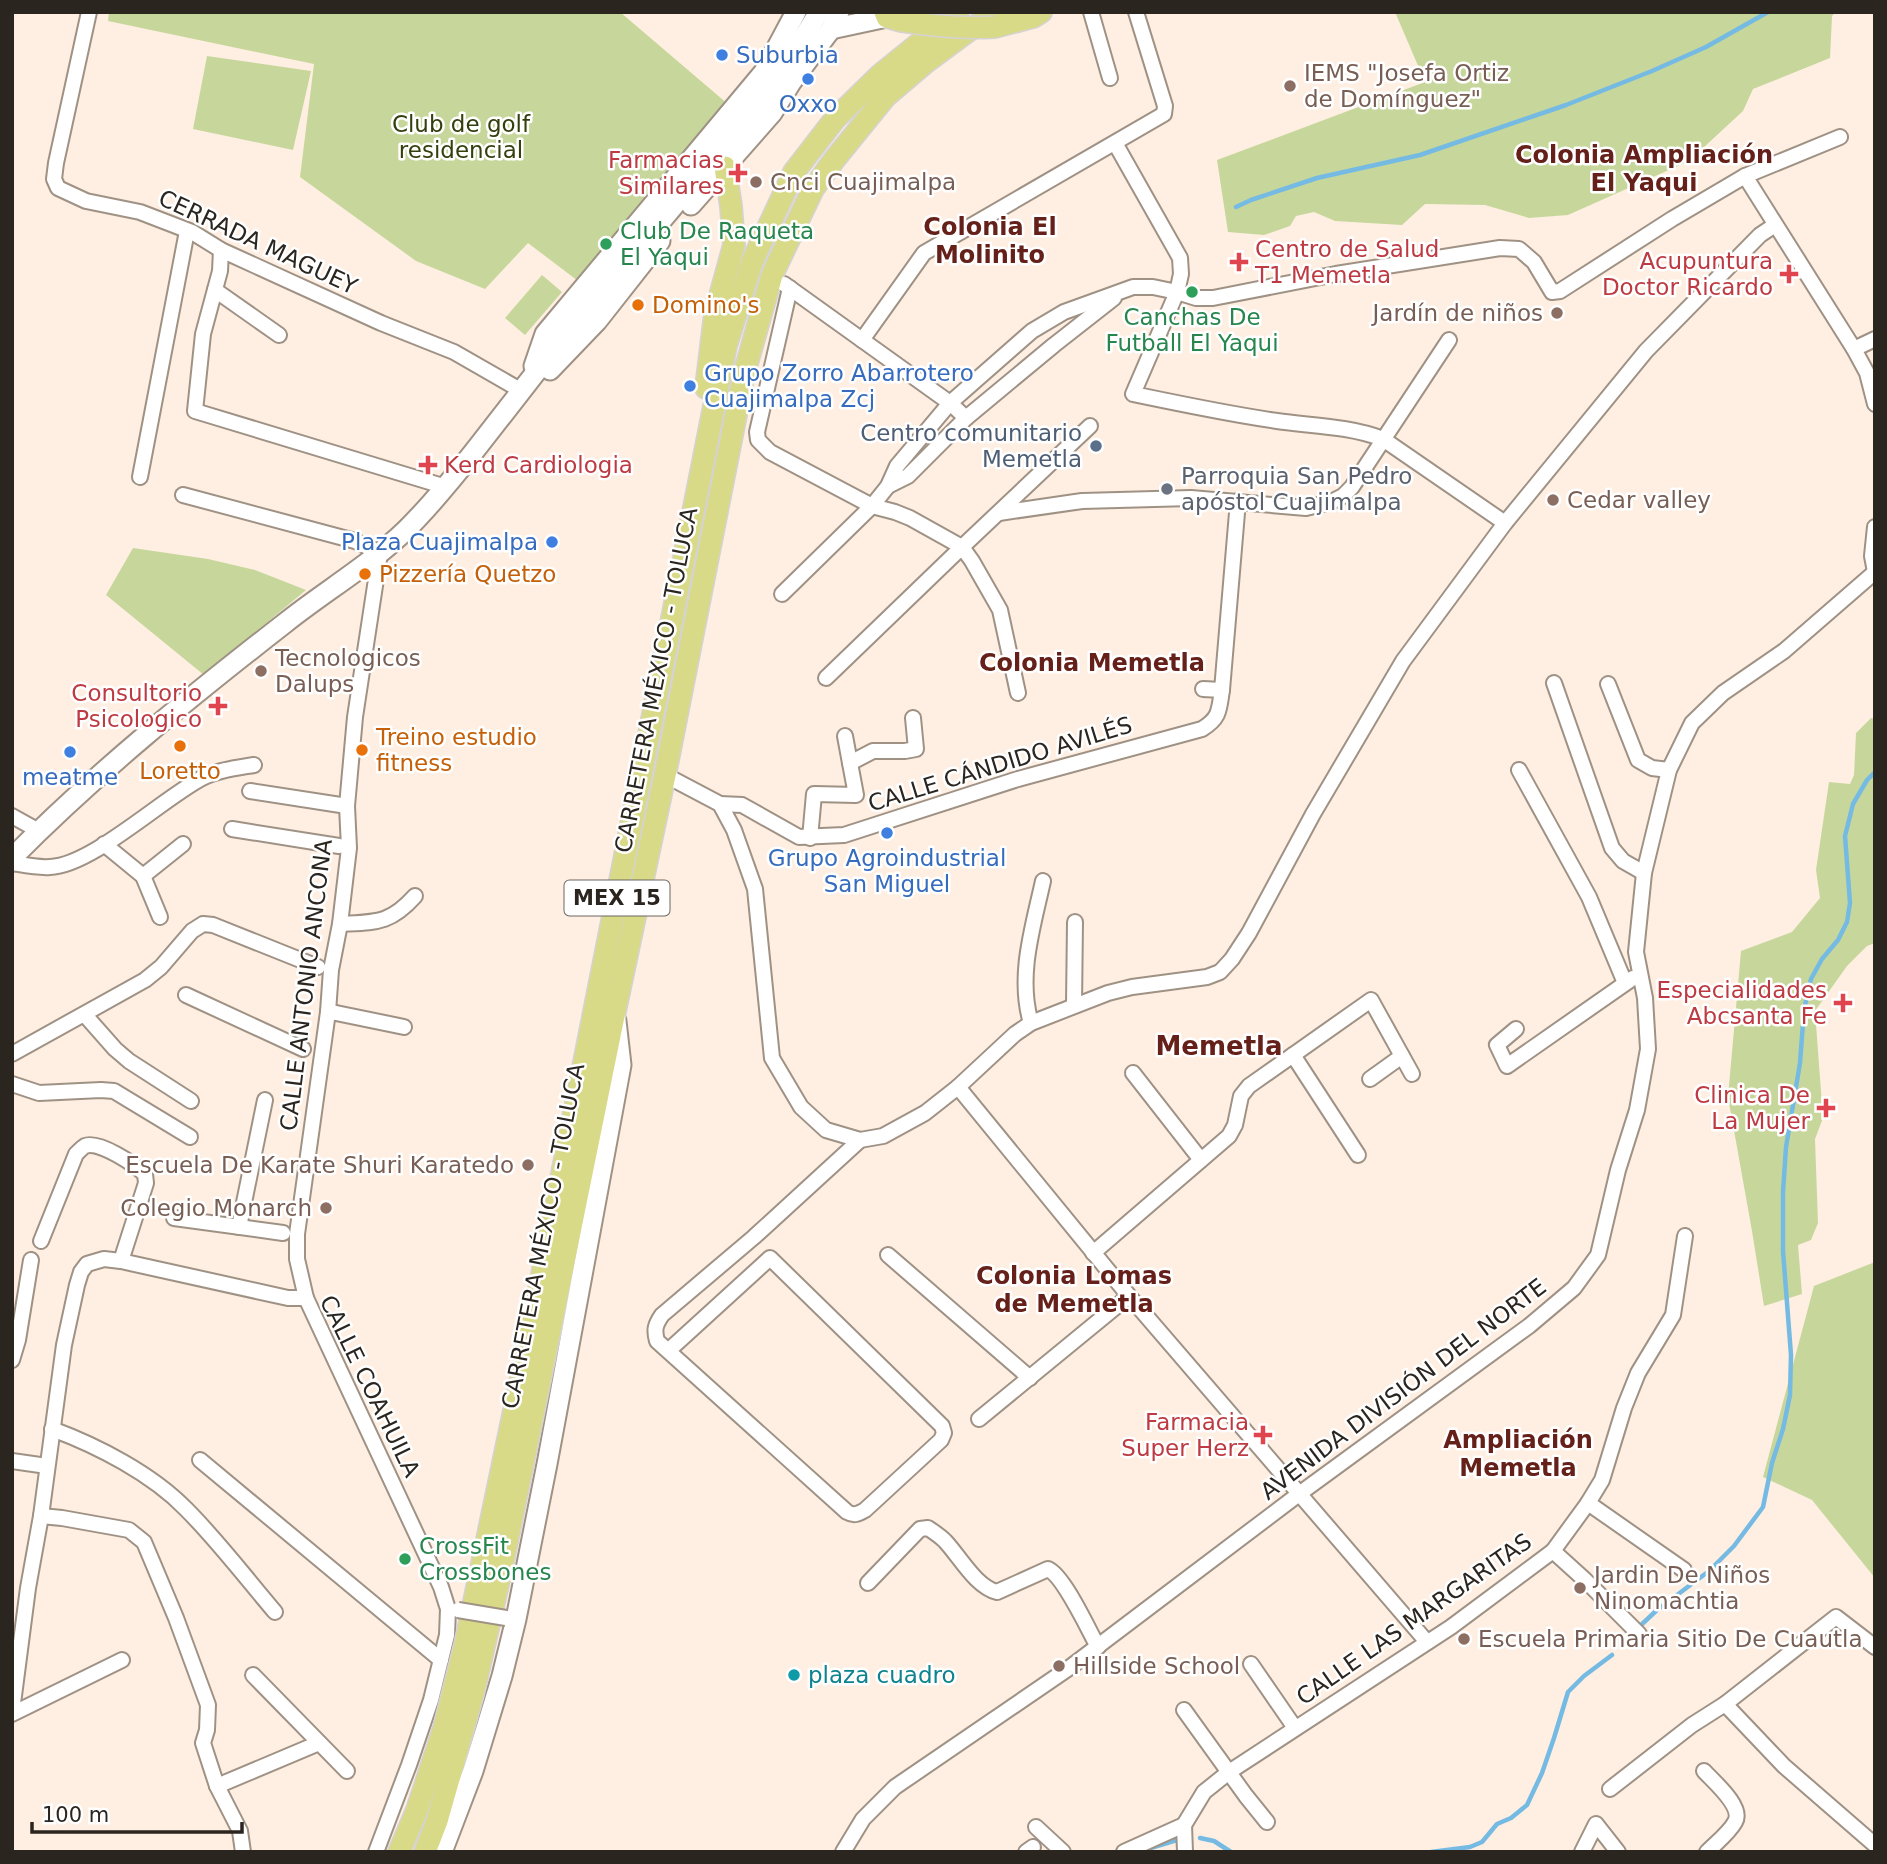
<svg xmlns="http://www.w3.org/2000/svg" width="1887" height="1864" font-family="'DejaVu Sans',sans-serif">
<rect width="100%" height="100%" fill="#feefe2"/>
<g fill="#c7d79b">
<path d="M 109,12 L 620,12 L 729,105 L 582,284 L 528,243 L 485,289 L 416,261 L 300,177 L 314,64 L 108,21 Z"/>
<path d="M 1395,12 L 1836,12 L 1832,16 L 1830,58 L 1753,89 L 1743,111 L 1689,161 L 1568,215 L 1529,218 L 1485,205 L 1425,204 L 1402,225 L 1335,221 L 1314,212 L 1296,216 L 1290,226 L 1264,235 L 1228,232 L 1217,160 L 1425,82 Z"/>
<path d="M 207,56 L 311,71 L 293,150 L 193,129 Z"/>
<path d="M 542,275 L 562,292 L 525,335 L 505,318 Z"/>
<path d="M 133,548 L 208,559 L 255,570 L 306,590 L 204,675 L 106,595 Z"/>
<path d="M 1871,718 L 1875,719 L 1875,943 L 1867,946 L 1847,966 L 1815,1011 L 1823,1118 L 1815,1139 L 1818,1223 L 1811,1240 L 1798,1245 L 1802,1294 L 1764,1306 L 1752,1231 L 1728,1097 L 1741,951 L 1792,932 L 1820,898 L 1816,870 L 1829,782 L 1850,784 L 1854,775 L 1856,733 Z"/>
<path d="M 1875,1262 L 1875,1578 L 1812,1500 L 1763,1477 L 1814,1286 Z"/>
</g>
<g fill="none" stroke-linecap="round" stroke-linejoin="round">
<g stroke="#75bae3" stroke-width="4.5">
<path d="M 1236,207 L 1251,200 L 1317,178 L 1420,155 L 1566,105 L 1652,71 L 1706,47 L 1768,12"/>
<path d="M 1640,1626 L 1657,1610 L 1709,1571 L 1734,1546 L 1763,1507 L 1772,1463 L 1783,1429 L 1790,1395 L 1791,1355 L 1783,1251 L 1783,1192 L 1786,1147 L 1800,1063 L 1804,1010 L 1811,979 L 1822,959 L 1838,940 L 1847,922 L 1850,903 L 1845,836 L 1853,804 L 1867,780 L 1875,772"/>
<path d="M 1200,1838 L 1214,1841 L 1231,1852"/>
<path d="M 1144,1850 L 1177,1840"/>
<path d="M 1431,1852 L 1470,1847 L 1482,1842 L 1497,1824 L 1511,1818 L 1527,1805 L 1542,1773 L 1554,1738 L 1568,1692 L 1584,1676 L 1612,1655"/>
</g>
<defs>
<g id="street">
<path d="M 89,12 L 56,163 L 54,179 L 58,188 L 86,201 L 140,212 L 192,232 L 221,250 L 381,323 L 454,352 L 522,391"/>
<path d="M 1091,12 L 1110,78"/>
<path d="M 1115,143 L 1180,258 L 1181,274 L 1177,292 L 1133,394 C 1181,404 1228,414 1277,421 C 1312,426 1349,426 1383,439 L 1505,523"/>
<path d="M 1745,176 L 1854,349 L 1867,373 L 1875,404"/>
<path d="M 221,250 L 220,271 L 203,334 L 195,411 L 446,487"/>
<path d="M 784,284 L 950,403 L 966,418"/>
<path d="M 790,288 L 757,432 L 758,440 L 770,452 L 872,506 L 895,512 L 910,518 L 962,547 L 972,561 L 1000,610 L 1018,693"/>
<path d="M 215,290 L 279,335"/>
<path d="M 862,340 L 924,253 L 1164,114 L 1165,106 L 1136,12"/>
<path d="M 1854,349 L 1875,339"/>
<path d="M 140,477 L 187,231"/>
<path d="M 888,486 L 908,476 L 966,418 L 1054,345 L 1114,298"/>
<path d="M 183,495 L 355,541 L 380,553 L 355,717 L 347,806 L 349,848 L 340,924 L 331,970 L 328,1012 L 297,1234 L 297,1259 L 306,1298"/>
<path d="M 999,513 L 1082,501 L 1191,498 L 1306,508 L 1331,502 L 1343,496 L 1352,487 L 1449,340"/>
<path d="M 1875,527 L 1872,556 L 1875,572"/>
<path d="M 782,594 L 872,506 L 888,486 L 897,466 L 950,403 L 1032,331 L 1064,312 L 1133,287 L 1153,287 L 1177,292 L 1196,298 L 1213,298 L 1336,274 L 1500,248 L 1519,249 L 1534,262 L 1552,292 L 1560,291 L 1672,219 L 1745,176 L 1840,137"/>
<path d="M 826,678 L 962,547 L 1090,426"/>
<path d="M 1554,683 L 1612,848 L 1623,861 L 1644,873"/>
<path d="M 1608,684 L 1638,760 L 1652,768 L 1669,770"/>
<path d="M 1203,689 L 1222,690"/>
<path d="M 845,736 L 850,763"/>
<path d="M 1519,770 L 1589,897 L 1625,983"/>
<path d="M 665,775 L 720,804 L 734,830 L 755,889 L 772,1058 L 801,1107 L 826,1130 L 860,1140 L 883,1136 L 925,1113 L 958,1087 L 1015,1034 L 1031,1023 L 1108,993 L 1132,987 L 1207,977 L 1220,972 L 1232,959 L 1249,933 L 1313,814 L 1403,661 L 1505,523 L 1646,351 L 1760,235 L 1775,225"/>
<path d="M 250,791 L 347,806"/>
<path d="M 720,804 L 742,805 L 799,837 L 844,835 L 1018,779 L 1202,729 C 1220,718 1219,710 1222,690 L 1238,501"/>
<path d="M 12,816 L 39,831"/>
<path d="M 232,829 L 339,846"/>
<path d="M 810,838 L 814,794 L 856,795 L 850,763 L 873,751 L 905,751 L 916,749 L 913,718"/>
<path d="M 104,844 L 143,876 L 160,917"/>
<path d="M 12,863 C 24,865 38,868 50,867 C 91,866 162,799 202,778 C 218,770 236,768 254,765"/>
<path d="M 143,876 L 183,844"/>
<path d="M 340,924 C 376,922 390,924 415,896"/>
<path d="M 186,995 L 303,1049"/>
<path d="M 1074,1005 L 1075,922"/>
<path d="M 328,1012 L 336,1013 L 404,1027"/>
<path d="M 85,1015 L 115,1049 L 129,1061 L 191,1101"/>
<path d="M 1031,1023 C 1017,976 1033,927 1043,881"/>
<path d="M 1516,1029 L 1497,1045 L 1507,1066 L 1633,978"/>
<path d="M 12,1054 L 145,980 L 161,967 L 192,931 L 203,924 L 213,925 L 318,967"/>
<path d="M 1293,1055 L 1358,1155"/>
<path d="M 1133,1073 L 1201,1160"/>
<path d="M 1370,1079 L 1402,1056"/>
<path d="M 12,1084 L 39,1093 L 101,1090 L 114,1091 L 190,1137"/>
<path d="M 958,1087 L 1129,1296 L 1427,1642"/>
<path d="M 174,1218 L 283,1233"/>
<path d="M 239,1227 L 265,1100"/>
<path d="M 41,1241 L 76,1154 C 77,1153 83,1147 85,1146 C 99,1140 135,1165 145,1174 L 146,1183 L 121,1261"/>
<path d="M 1093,1253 L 1229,1136 L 1235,1125 L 1241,1096 L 1249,1086 L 1371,1000 L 1412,1074"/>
<path d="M 888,1255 L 1030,1378"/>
<path d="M 668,1351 L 770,1258 L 942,1426 L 944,1433 L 941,1440 L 865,1510 C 858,1514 854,1516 847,1512 L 657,1341 C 654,1330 655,1325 662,1315 L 754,1237 L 860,1140"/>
<path d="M 12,1360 L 18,1340 L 31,1260"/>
<path d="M 979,1419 L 1129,1296"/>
<path d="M 52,1429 C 98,1446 152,1474 186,1509 C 218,1541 246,1578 275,1612"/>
<path d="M 200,1460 L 441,1660"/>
<path d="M 12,1461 L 47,1466"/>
<path d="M 1588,1503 L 1684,1570"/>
<path d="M 41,1516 L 62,1518 L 129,1530 L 144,1542 L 176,1618 L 208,1705 L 207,1730 L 203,1743 L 217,1786 L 240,1831 L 243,1852"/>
<path d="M 1553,1551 L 1585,1580 L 1639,1634"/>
<path d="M 868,1583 L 920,1529 L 928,1528 C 934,1532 940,1536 945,1541 C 960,1557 976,1587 997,1592 L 1048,1569 C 1064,1576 1088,1629 1098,1647"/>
<path d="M 1251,1664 L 1295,1728"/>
<path d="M 253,1675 L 347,1771"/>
<path d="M 1725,1704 L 1784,1766 L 1875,1845"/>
<path d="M 1184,1710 L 1246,1796 L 1267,1822"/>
<path d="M 12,1711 L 28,1588 L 41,1516 L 64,1345 L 77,1285 L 81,1272 L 87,1264 L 104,1259 L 121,1261 L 288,1298 L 306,1298 L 441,1587 L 448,1609 L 447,1635 L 431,1700 L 409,1765 L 376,1852"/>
<path d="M 12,1714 L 122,1660"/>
<path d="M 1704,1771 C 1714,1782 1744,1807 1735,1822 C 1729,1833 1716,1843 1707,1852"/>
<path d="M 217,1786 L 319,1743"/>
<path d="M 1610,1789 L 1692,1725 L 1725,1704 L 1836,1617 L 1875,1647"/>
<path d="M 1184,1825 L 1185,1852"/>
<path d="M 1036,1827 L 1063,1852"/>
<path d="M 843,1852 L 863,1819 L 895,1787 L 1069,1668 L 1299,1494 L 1529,1326 L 1574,1288 L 1598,1255 L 1618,1170 L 1637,1110 L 1648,1049 L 1645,998 L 1636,952 L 1644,873 L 1669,770 L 1692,723 L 1723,693 L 1784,651 L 1875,572"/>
<path d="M 1026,1852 L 1033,1847"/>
<path d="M 1124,1852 L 1184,1825 L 1204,1792 L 1229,1772 L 1451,1627 L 1553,1551 L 1588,1503 L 1602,1480 L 1624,1408 L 1638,1373 L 1673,1315 L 1685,1236"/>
<path d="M 1582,1852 L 1596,1824 L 1618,1852"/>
</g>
<g id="secondary">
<path d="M 831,29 L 887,17"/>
<path d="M 691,205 L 772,113 L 792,81 L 831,29 L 839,12"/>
<path d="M 534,366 L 545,334 L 764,72 L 796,12"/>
<path d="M 550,370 L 597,321 L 660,241"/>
<path d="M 12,858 C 96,773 190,697 285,623 C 325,591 370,565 407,529 C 432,504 454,477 476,449 C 504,413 532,377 561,340 L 772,89 L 819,12"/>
<path d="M 442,1852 L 473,1771 L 502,1676 L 516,1619 L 547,1464 L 621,1065 L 616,1021"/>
</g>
<g id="primary">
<path d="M 885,12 L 887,17 L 901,21"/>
<path d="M 995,27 L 1033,17 L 1041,12"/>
<path d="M 706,388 L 715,314 L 734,245 L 731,206 L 725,167"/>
<path d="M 399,1852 L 417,1810 L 444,1728 L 465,1645 L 533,1320 L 726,346 L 752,262 L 794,172 L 835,119 L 880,75 L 958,12"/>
<path d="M 425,1852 L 437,1821 L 473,1694 L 500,1576 L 615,1011 L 665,775 L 744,374 L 772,275 L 813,189 L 834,160 L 886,96 L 926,62 L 972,28 L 999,12"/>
</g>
</defs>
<use href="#street" stroke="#9f9285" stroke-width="18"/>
<use href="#secondary" stroke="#9f9285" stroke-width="23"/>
<use href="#primary" stroke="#d5d3d2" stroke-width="24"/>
<use href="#street" stroke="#fff" stroke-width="14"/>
<use href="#secondary" stroke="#fff" stroke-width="19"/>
<use href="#primary" stroke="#d9da88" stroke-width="21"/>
<defs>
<path id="street-bridge" d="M 458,1610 L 506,1618"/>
<path id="primary-bridge" d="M 901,21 C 933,26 962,29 995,27"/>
</defs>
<use href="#street-bridge" stroke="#9f9285" stroke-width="18" stroke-linecap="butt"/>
<use href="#primary-bridge" stroke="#d5d3d2" stroke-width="24" stroke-linecap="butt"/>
<use href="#street-bridge" stroke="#fff" stroke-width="14"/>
<use href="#primary-bridge" stroke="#d9da88" stroke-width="21"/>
</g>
<g fill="#3f7fe0" stroke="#fff" stroke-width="2.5">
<circle cx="722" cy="55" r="7"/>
<circle cx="808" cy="79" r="7"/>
<circle cx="690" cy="386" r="7"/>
<circle cx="552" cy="542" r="7"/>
<circle cx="70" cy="752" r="7"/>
<circle cx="887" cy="833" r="7"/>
</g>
<g fill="#8d6e63" stroke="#fff" stroke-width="2.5">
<circle cx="1290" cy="86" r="7"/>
<circle cx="756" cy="182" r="7"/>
<circle cx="1557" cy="313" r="7"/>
<circle cx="1553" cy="500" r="7"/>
<circle cx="261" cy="671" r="7"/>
<circle cx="528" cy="1165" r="7"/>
<circle cx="326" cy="1208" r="7"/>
<circle cx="1580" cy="1588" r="7"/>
<circle cx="1464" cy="1639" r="7"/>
<circle cx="1059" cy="1666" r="7"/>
</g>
<g fill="#e0444e" stroke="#fff" stroke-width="2.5">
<path d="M734.5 162.5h7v7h7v7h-7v7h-7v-7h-7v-7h7z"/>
<path d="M1235.5 251.5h7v7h7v7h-7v7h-7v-7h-7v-7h7z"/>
<path d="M1785.5 263.5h7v7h7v7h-7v7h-7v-7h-7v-7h7z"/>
<path d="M424.5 454.5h7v7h7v7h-7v7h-7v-7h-7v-7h7z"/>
<path d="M214.5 695.5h7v7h7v7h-7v7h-7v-7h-7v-7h7z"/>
<path d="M1839.5 992.5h7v7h7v7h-7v7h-7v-7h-7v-7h7z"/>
<path d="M1822.5 1097.5h7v7h7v7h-7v7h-7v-7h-7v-7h7z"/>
<path d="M1259.5 1424.5h7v7h7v7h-7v7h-7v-7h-7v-7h7z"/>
</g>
<g fill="#2e9e5b" stroke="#fff" stroke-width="2.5">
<circle cx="606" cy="244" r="7"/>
<circle cx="1192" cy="292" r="7"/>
<circle cx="405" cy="1559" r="7"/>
</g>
<g fill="#e8710a" stroke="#fff" stroke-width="2.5">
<circle cx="638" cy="305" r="7"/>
<circle cx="365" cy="574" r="7"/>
<circle cx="180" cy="746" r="7"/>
<circle cx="362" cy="750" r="7"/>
</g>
<circle fill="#5c6f8a" stroke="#fff" stroke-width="2.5" cx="1096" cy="446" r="7"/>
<circle fill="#6b7280" stroke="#fff" stroke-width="2.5" cx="1167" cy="489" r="7"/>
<circle fill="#0f9aa8" stroke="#fff" stroke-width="2.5" cx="794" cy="1675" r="7"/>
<g text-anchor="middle" stroke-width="5" stroke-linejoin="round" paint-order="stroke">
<rect fill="#fff" stroke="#6b6663" stroke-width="2" x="564.5" y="880.5" width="105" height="35" rx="5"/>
<g font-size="21" font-weight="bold" fill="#2b2520">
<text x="617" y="905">MEX 15</text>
</g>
<g font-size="23" fill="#366cbe" stroke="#fff">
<text x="736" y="63" text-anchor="start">Suburbia</text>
<text x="808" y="112">Oxxo</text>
<text x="704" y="381" text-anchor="start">Grupo Zorro Abarrotero<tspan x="704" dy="26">Cuajimalpa Zcj</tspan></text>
<text x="538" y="550" text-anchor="end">Plaza Cuajimalpa</text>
<text x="70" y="785">meatme</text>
<text x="887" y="866">Grupo Agroindustrial<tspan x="887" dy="26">San Miguel</tspan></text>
</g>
<g font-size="23" fill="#785e54" stroke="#fff" text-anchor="start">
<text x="1304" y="81">IEMS "Josefa Ortiz<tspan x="1304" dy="26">de Domínguez"</tspan></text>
<text x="770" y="190">Cnci Cuajimalpa</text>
<text x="1543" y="321" text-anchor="end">Jardín de niños</text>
<text x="1567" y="508">Cedar valley</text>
<text x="275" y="666">Tecnologicos<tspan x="275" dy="26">Dalups</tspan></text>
<text x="514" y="1173" text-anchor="end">Escuela De Karate Shuri Karatedo</text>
<text x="312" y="1216" text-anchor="end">Colegio Monarch</text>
<text x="1594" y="1583">Jardin De Niños<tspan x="1594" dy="26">Ninomachtia</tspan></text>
<text x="1478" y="1647">Escuela Primaria Sitio De Cuautla</text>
<text x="1073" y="1674">Hillside School</text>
</g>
<g font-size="23" fill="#353f0d" stroke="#fff">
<text x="461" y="132">Club de golf<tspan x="461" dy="26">residencial</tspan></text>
</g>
<g font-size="23" fill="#be3a42" stroke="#fff" text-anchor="end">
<text x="724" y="168">Farmacias<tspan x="724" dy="26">Similares</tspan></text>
<text x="1255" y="257" text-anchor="start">Centro de Salud<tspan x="1255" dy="26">T1 Memetla</tspan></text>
<text x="1773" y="269">Acupuntura<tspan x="1773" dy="26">Doctor Ricardo</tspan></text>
<text x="444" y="473" text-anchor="start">Kerd Cardiologia</text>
<text x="202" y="701">Consultorio<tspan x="202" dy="26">Psicologico</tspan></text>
<text x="1827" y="998">Especialidades<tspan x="1827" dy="26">Abcsanta Fe</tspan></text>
<text x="1810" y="1103">Clinica De<tspan x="1810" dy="26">La Mujer</tspan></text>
<text x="1249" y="1430">Farmacia<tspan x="1249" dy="26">Super Herz</tspan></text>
</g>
<g font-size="23" fill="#27864d" stroke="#fff" text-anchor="start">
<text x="620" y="239">Club De Raqueta<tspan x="620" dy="26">El Yaqui</tspan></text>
<text x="1192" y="325" text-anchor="middle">Canchas De<tspan x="1192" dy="26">Futball El Yaqui</tspan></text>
<text x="419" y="1554">CrossFit<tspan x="419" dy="26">Crossbones</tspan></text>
</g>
<g font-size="23" fill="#2b2520" stroke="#fff">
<text transform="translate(258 242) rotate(25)" y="8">CERRADA MAGUEY</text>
<text transform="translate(656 680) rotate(-79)" y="8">CARRETERA MÉXICO - TOLUCA</text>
<text transform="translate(1000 764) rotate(-17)" y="8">CALLE CÁNDIDO AVILÉS</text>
<text transform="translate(306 985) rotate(-83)" y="8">CALLE ANTONIO ANCONA</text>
<text transform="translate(543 1236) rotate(-79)" y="8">CARRETERA MÉXICO - TOLUCA</text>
<text transform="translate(370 1386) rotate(64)" y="8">CALLE COAHUILA</text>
<text transform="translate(1403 1389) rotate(-37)" y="8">AVENIDA DIVISIÓN DEL NORTE</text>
<text transform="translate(1414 1619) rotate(-35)" y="8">CALLE LAS MARGARITAS</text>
</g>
<g font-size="23" fill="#c56008" stroke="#fff" text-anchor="start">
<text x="652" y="313">Domino's</text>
<text x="379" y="582">Pizzería Quetzo</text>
<text x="376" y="745">Treino estudio<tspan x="376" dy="26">fitness</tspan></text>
<text x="180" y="779" text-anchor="middle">Loretto</text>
</g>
<g font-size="23" fill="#4e5e75" stroke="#fff" text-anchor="end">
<text x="1082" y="441">Centro comunitario<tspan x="1082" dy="26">Memetla</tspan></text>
</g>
<g font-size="23" fill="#5b616d" stroke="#fff" text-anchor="start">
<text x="1181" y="484">Parroquia San Pedro<tspan x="1181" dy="26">apóstol Cuajimalpa</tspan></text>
</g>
<g font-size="23" fill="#0d838f" stroke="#fff" text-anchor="start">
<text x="808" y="1683">plaza cuadro</text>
</g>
<g font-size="24" font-weight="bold" fill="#652019" stroke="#fff">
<text x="1644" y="163">Colonia Ampliación<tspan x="1644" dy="28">El Yaqui</tspan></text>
<text x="990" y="235">Colonia El<tspan x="990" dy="28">Molinito</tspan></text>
<text x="1092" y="671">Colonia Memetla</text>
<text x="1074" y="1284">Colonia Lomas<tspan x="1074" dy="28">de Memetla</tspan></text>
<text x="1518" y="1448">Ampliación<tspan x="1518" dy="28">Memetla</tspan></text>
</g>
<g font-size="26" font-weight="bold" fill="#652019" stroke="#fff">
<text x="1219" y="1055">Memetla</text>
</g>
</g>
<rect width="1887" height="1864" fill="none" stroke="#2b2520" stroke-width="28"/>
<path d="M32 1822v10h210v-10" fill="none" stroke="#2b2520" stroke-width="3.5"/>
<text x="42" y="1822" font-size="21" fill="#2b2520" stroke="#ffffff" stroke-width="5" paint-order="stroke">100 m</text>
</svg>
